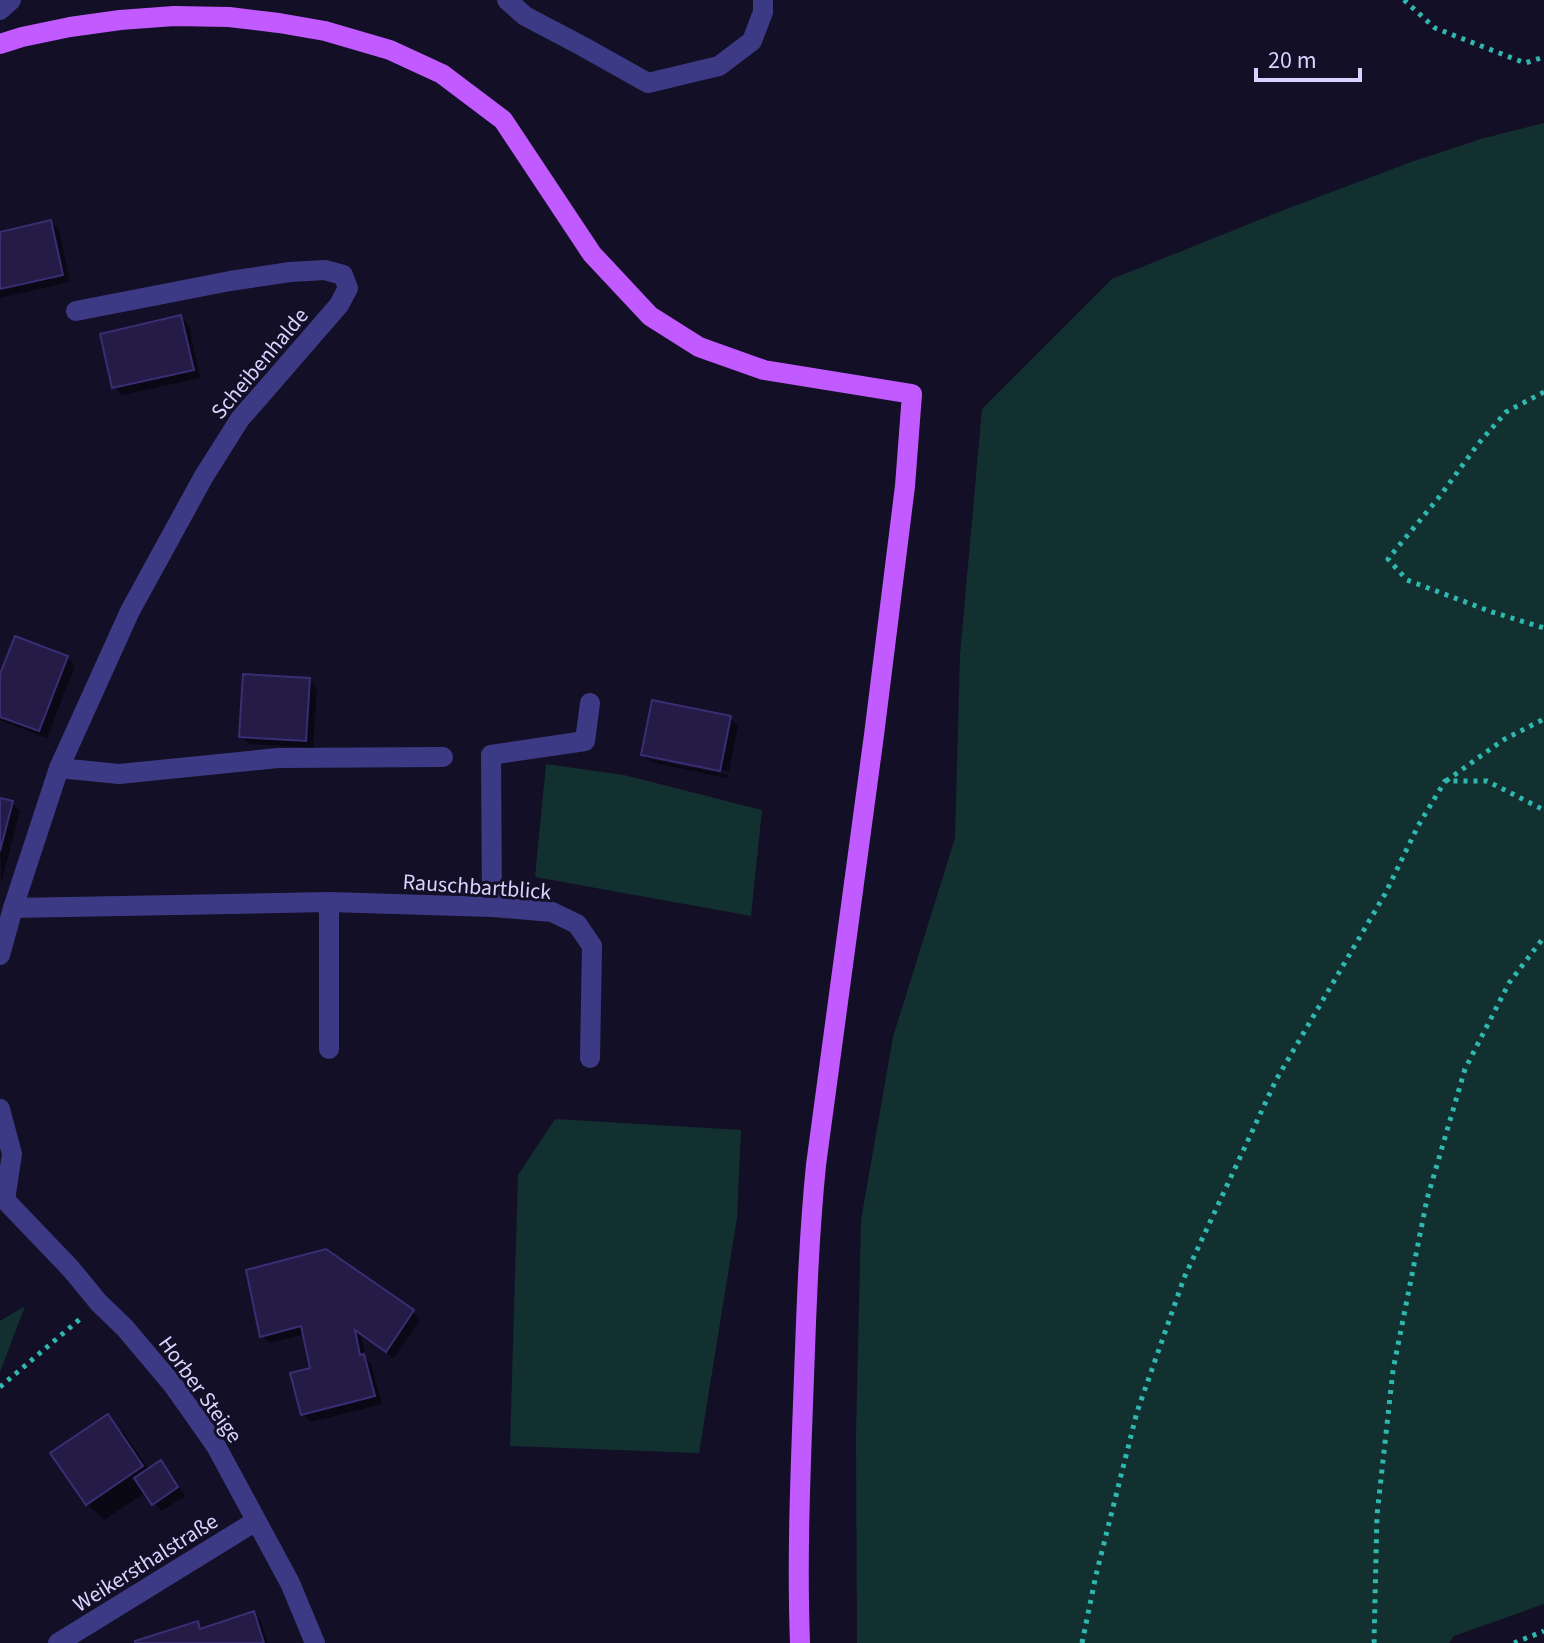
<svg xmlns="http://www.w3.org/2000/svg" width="1544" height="1643" font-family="'Source Sans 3',sans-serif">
<rect width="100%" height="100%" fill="#130f26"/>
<g fill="#12302f">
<path d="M 1544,123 L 1544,1604 L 1454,1636 L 1449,1643 L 857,1643 L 856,1435 L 861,1220 L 893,1037 L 955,838 L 960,655 L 982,409 L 1112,279 L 1289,208 L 1411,162 L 1481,139 Z"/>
<path d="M 546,764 L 624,775 L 762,810 L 751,916 L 535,877 Z"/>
<path d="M 555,1119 L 741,1130 L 737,1218 L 699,1453 L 510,1446 L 518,1175 Z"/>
<path d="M 25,1306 L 0,1372 L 0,1321 Z"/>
</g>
<g fill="#0007">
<path d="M 51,222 L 59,230 L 70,282 L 0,298 L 0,234 Z"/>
<path d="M 181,317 L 189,325 L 200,378 L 122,395 L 114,387 Z"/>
<path d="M 67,658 L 75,666 L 47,738 L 0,720 L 0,680 Z"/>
<path d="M 309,680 L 317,688 L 313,748 L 249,744 L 241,736 Z"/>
<path d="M 730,718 L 738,726 L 729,771 L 649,755 L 649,759 L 728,775 L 727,778 L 651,762 L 643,754 Z"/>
<path d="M 0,800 L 12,803 L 20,811 L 1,884 Z"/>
<path d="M 325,1251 L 413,1312 L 420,1320 L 394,1358 L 361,1335 L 366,1359 L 371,1364 L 382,1404 L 310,1422 L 303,1414 L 313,1369 L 305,1334 L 270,1343 L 262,1336 Z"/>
<path d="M 107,1417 L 124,1433 L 149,1470 L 160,1463 L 168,1471 L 185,1496 L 161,1511 L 146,1492 L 104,1520 L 87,1504 Z"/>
<path d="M 253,1614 L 261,1622 L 268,1643 L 137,1643 L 197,1624 L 203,1630 Z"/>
</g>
<g fill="#241b47" stroke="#3b2d73" stroke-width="2">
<path d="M 51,220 L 63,275 L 0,289 L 0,232 Z"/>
<path d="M 181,315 L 194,370 L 112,388 L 100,334 Z"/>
<path d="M 15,636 L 68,656 L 39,731 L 0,717 L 0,674 Z"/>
<path d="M 243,674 L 310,678 L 306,741 L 239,737 Z"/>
<path d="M 652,700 L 731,716 L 720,771 L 641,755 Z"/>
<path d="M 0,798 L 13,801 L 0,851 Z"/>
<path d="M 326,1249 L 414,1310 L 386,1352 L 355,1330 L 360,1355 L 364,1354 L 375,1396 L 301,1415 L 290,1373 L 310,1368 L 301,1326 L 260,1337 L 246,1270 Z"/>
<path d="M 108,1414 L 143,1466 L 86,1505 L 50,1453 Z"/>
<path d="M 161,1460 L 178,1487 L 152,1505 L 134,1478 Z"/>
<path d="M 254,1611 L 264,1643 L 135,1643 L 135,1641 L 198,1621 L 200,1629 Z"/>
</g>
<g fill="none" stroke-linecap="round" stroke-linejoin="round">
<g stroke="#2fb8b0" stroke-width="5" stroke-dasharray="4 6" stroke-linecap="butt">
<path d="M 1404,0 L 1435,28 L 1525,63 L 1544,57"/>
<path d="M 1544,392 L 1506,412 L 1478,444 L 1440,496 L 1388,559 L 1407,580 L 1492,612 L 1544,628"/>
<path d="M 1446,781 L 1503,740 L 1544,719"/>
<path d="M 0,1387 L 80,1319"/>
<path d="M 1082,1643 L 1096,1575 L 1137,1412 L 1184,1278 L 1276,1080 L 1385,894 L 1418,826 L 1445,781 L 1487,781 L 1544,810"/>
<path d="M 1375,1643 L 1374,1641 L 1377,1515 L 1393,1370 L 1427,1199 L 1465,1069 L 1509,983 L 1544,937"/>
<path d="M 1514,1643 L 1544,1631"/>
</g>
<g stroke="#3d3a85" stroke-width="20">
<path d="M 507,0 L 525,16 L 582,46 L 648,83 L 719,66 L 752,41 L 763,12 L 763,0"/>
<path d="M 0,10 L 11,0"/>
<path d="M 59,768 L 119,774 L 278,758 L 443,757"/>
<path d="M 329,902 L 329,1049"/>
<path d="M 492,907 L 491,755 L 585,741 L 590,703"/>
<path d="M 13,908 L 329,902 L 492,907 L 552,912 L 577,924 L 592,946 L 590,1058"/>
<path d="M 0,955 L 13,908 L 59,768 L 130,611 L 204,476 L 240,419 L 339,305 L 348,288 L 343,275 L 325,270 L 290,272 L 230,281 L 76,311"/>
<path d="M 0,1109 L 12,1154 L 5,1200"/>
<path d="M 0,1197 L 5,1200 L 71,1269 L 99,1303 L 125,1328 L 173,1385 L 216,1446 L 290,1583 L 315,1643"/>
<path d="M 58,1643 L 256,1521"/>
</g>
<path stroke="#c25bff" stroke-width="20" d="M 0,44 L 22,37 L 70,27 L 120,20 L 174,16 L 229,17 L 279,23 L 325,31 L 390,50 L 442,74 L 503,120 L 592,254 L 650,316 L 699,347 L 764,370 L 912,394 L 905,486 L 874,735 L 816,1165 C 808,1245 806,1324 803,1404 C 800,1484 797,1563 800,1643"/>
</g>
<g text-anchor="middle" stroke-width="6" stroke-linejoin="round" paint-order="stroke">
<g font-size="22" fill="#d9d4ff" stroke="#130f26">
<text transform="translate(259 363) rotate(-50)" y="8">Scheibenhalde</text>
<text transform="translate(477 886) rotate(4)" y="8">Rauschbartblick</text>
<text transform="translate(201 1389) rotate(54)" y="8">Horber Steige</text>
<text transform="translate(145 1562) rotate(-32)" y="8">Weikersthalstraße</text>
</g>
</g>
<path d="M1256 68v12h104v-12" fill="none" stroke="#d9d4ff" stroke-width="4"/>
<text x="1268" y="68" font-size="24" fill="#d9d4ff" stroke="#130f26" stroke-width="6" paint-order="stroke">20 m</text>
</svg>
